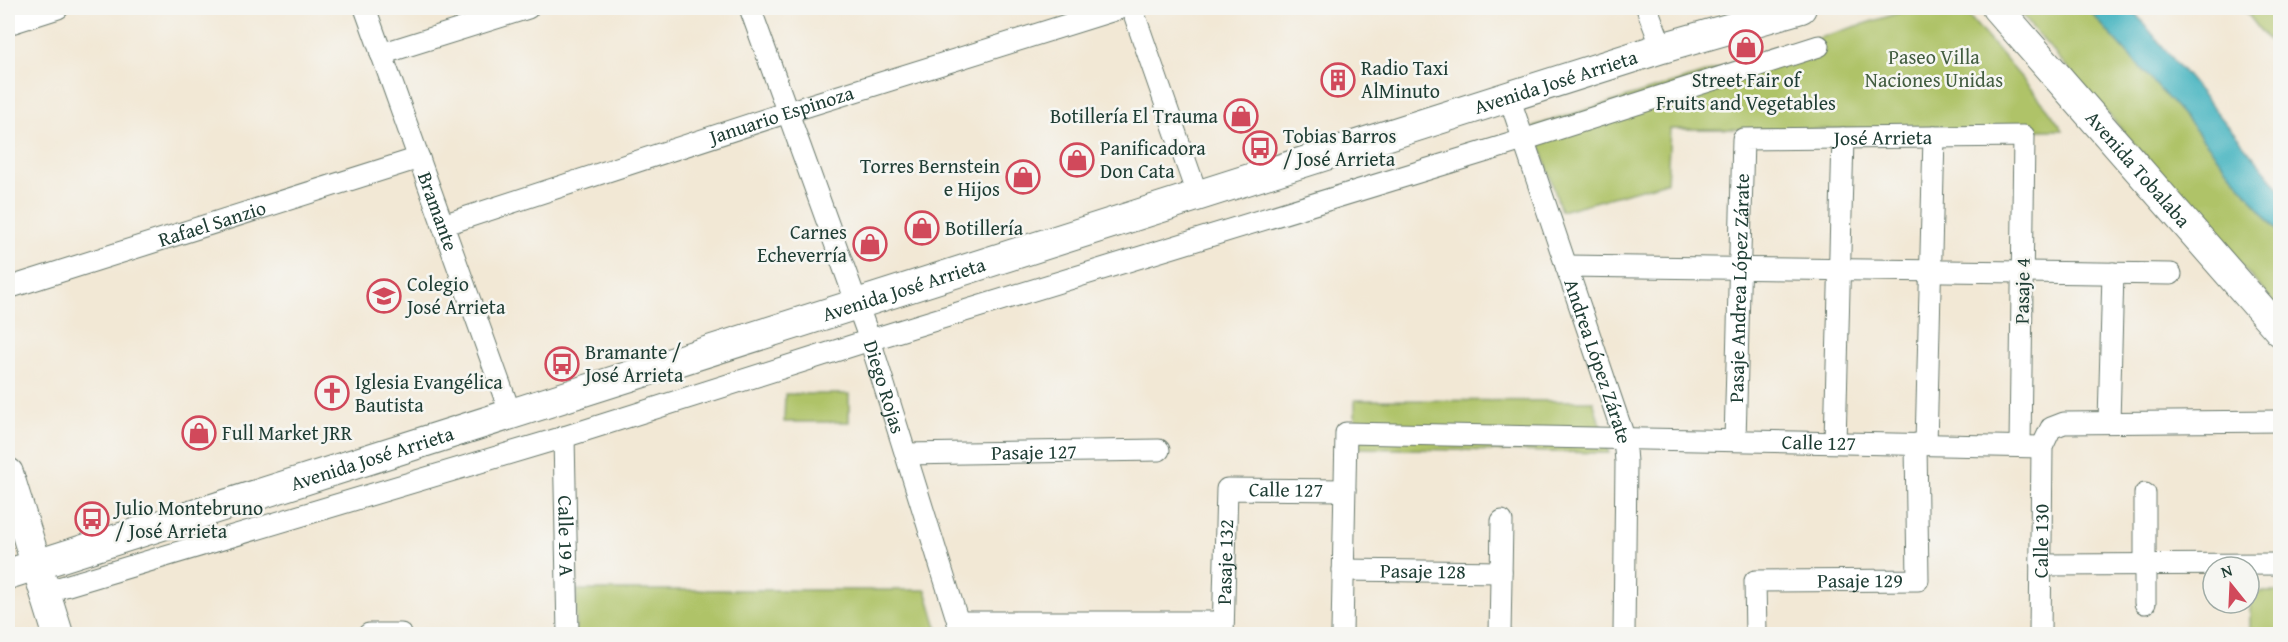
<svg xmlns="http://www.w3.org/2000/svg" width="2288" height="642" font-family="'Gentium Book Plus',serif">
<rect width="100%" height="100%" fill="#f6f6f2"/>
<filter id="ink" filterUnits="userSpaceOnUse"><feTurbulence type="fractalNoise" baseFrequency=".0167" numOctaves="2"/><feDisplacementMap in="SourceGraphic" scale="12" xChannelSelector="R" yChannelSelector="G"/><feConvolveMatrix kernelMatrix="1 2 1 2 8 2 1 2 1" color-interpolation-filters="sRGB"/></filter>
<filter id="wash" filterUnits="userSpaceOnUse"><feTurbulence type="fractalNoise" baseFrequency=".008" numOctaves="4" result="noise"/><feDisplacementMap in="SourceGraphic" scale="24" xChannelSelector="R" yChannelSelector="G"/><feGaussianBlur stdDeviation="1.35" result="paint"/><feColorMatrix in="noise" values="0 0 0 0 0 0 0 0 0 0 0 0 0 0 0 0 0 1.4 0 .05"/><feComposite in="paint" operator="in"/></filter>
<g filter="url(#wash)">
<rect width="100%" height="100%" fill="#f2e8d5"/>
<g fill="#afc368" stroke="#67804e" stroke-width="1.5">
<path d="M 1915,8 L 1962,8 L 2048,109 L 2063,130 L 1670,129 L 1667,182 L 1561,211 L 1534,126 Z"/>
<path d="M 2018,8 L 2087,8 L 2190,123 L 2280,234 L 2280,310 L 2030,25 Z"/>
<path d="M 2243,8 L 2280,8 L 2280,56 Z"/>
<path d="M 785,394 L 849,394 L 849,422 L 784,422 Z"/>
<path d="M 1355,400 L 1593,401 L 1609,453 L 1355,448 Z"/>
<path d="M 577,590 L 926,590 L 939,634 L 575,634 Z"/>
<rect x="2250" y="592" width="30" height="42"/>
</g>
<path fill="#45b4c0" stroke="#32787a" stroke-width="1.5" d="M 2087,8 L 2131,8 L 2280,189 L 2280,234 L 2190,123 Z"/>
</g>
<g filter="url(#ink)">
<g fill="none" stroke-linecap="round" stroke-linejoin="round">
<defs>
<g id="street">
<path id="s1" d="M 365,8 L 511,415"/>
<path id="s2" d="M 750,8 L 870,340 L 958,622 L 959,634"/>
<path d="M 1132,8 L 1198,197"/>
<path d="M 1647,8 L 1662,48"/>
<path d="M 8,24 L 58,8"/>
<path d="M 381,54 L 528,8"/>
<path id="s3" d="M 1509,97 L 1624,437 L 1626,462 L 1624,634"/>
<path id="s4" d="M 443,225 L 788,112 L 1121,8"/>
<path d="M 1566,266 L 2171,274"/>
<path id="s5" d="M 8,288 L 419,158"/>
<path d="M 2109,422 L 2113,273"/>
<path id="s6" d="M 564,437 L 568,634"/>
<path id="s7" d="M 1735,440 L 1743,139 L 2024,136 L 2020,446"/>
<path d="M 1835,442 L 1843,138"/>
<path d="M 1926,444 L 1934,137"/>
<path id="s8" d="M 906,454 L 1159,450"/>
<path d="M 2145,494 L 2145,603"/>
<path d="M 2041,565 L 2280,564"/>
<path id="s9" d="M 1343,570 L 1501,572"/>
<path d="M 45,592 L 564,437 L 870,340 L 1523,140 L 1819,46"/>
<path d="M 958,622 L 1223,622"/>
<path id="s10" d="M 1342,632 L 1346,433 L 2042,447"/>
<path d="M 369,634 L 401,634"/>
<path id="s11" d="M 1223,634 L 1227,489 L 1345,490"/>
<path d="M 1500,634 L 1502,521"/>
<path id="s12" d="M 1756,634 L 1755,581 L 1918,580 L 1916,444"/>
<path id="s13" d="M 2040,634 L 2042,447 L 2051,428 L 2064,423 L 2280,421"/>
</g>
<g id="secondary">
<path id="s14" d="M 1997,8 L 2280,331"/>
<path d="M 8,473 L 58,634"/>
<path id="s15" d="M 8,574 L 1662,48 L 1801,8"/>
</g>
</defs>
<use href="#street" stroke="#69796c" stroke-width="23"/>
<use href="#secondary" stroke="#69796c" stroke-width="32"/>
<use href="#street" stroke="#fff" stroke-width="21"/>
<use href="#secondary" stroke="#fff" stroke-width="30"/>
</g>
</g>
<defs>
<symbol id="shop-ring" viewBox="-11 -11 22 22"><circle r="9.5" fill="#f6f6f2" stroke="#d1495b" stroke-width="1.5"/><path d="M-5-2.5h2.3a2.7 3.5 0 0 1 5.4 0H5L5.5 6h-11ZM-1.5-2.5h3a1.5 2.3 0 0 0-3 0Z" fill="#d1495b"/></symbol>
<symbol id="building-ring" viewBox="-11 -11 22 22"><circle r="9.5" fill="#f6f6f2" stroke="#d1495b" stroke-width="1.5"/><path d="M-4-6H4V6H1V3H-1V6H-4ZM-2.5-4.3h1.7v1.8h-1.7ZM.8-4.3h1.7v1.8H.8ZM-2.5-1h1.7V.8h-1.7ZM.8-1h1.7V.8H.8Z" fill="#d1495b"/></symbol>
<symbol id="bus-ring" viewBox="-11 -11 22 22"><circle r="9.5" fill="#f6f6f2" stroke="#d1495b" stroke-width="1.5"/><path d="M-5-6H5V4H4V6H2V4H-2V6H-4V4H-5ZM-3.5-4V0h7V-4ZM-3.5 1.2v1.5H-2V1.2ZM2 1.2v1.5H3.5V1.2Z" fill="#d1495b"/></symbol>
<symbol id="school-ring" viewBox="-11 -11 22 22"><circle r="9.5" fill="#f6f6f2" stroke="#d1495b" stroke-width="1.5"/><path d="M0-5L7-2L0 1L-7-2ZM-4 1L0 2.5L4 1V4Q0 6-4 4Z" fill="#d1495b"/></symbol>
<symbol id="church-ring" viewBox="-11 -11 22 22"><circle r="9.5" fill="#f6f6f2" stroke="#d1495b" stroke-width="1.5"/><path d="M-1.2-6h2.4v3.5h3.3v2.4h-3.3V6h-2.4V-.1h-3.3v-2.4h3.3Z" fill="#d1495b"/></symbol>
</defs>
<g fill-rule="evenodd">
<use href="#shop-ring" x="1727" y="28" width="38" height="38"/>
<use href="#building-ring" x="1319" y="61" width="38" height="38"/>
<use href="#shop-ring" x="1222" y="97" width="38" height="38"/>
<use href="#bus-ring" x="1241" y="129" width="38" height="38"/>
<use href="#shop-ring" x="1058" y="141" width="38" height="38"/>
<use href="#shop-ring" x="1004" y="158" width="38" height="38"/>
<use href="#shop-ring" x="903" y="209" width="38" height="38"/>
<use href="#shop-ring" x="851" y="225" width="38" height="38"/>
<use href="#school-ring" x="365" y="277" width="38" height="38"/>
<use href="#bus-ring" x="543" y="345" width="38" height="38"/>
<use href="#church-ring" x="313" y="374" width="38" height="38"/>
<use href="#shop-ring" x="180" y="414" width="38" height="38"/>
<use href="#bus-ring" x="73" y="500" width="38" height="38"/>
</g>
<g text-anchor="middle" stroke-width="5" stroke-linejoin="round" paint-order="stroke">
<g font-size="20" fill="#435e41" stroke="#f6f6f2">
<text x="1934" y="64">Paseo Villa<tspan x="1934" dy="23">Naciones Unidas</tspan></text>
</g>
<g font-size="20" fill="#1f3d34" stroke="#f6f6f2" text-anchor="start">
<text x="1361" y="75">Radio Taxi<tspan x="1361" dy="23">AlMinuto</tspan></text>
<text x="1746" y="87" text-anchor="middle">Street Fair of<tspan x="1746" dy="23">Fruits and Vegetables</tspan></text>
<text x="1218" y="123" text-anchor="end">Botillería El Trauma</text>
<text x="1283" y="143">Tobias Barros<tspan x="1283" dy="23">/ José Arrieta</tspan></text>
<text x="1100" y="155">Panificadora<tspan x="1100" dy="23">Don Cata</tspan></text>
<text x="1000" y="173" text-anchor="end">Torres Bernstein<tspan x="1000" dy="23">e Hijos</tspan></text>
<text x="945" y="235">Botillería</text>
<text x="847" y="239" text-anchor="end">Carnes<tspan x="847" dy="23">Echeverría</tspan></text>
<text x="407" y="291">Colegio<tspan x="407" dy="23">José Arrieta</tspan></text>
<text x="585" y="359">Bramante /<tspan x="585" dy="23">José Arrieta</tspan></text>
<text x="355" y="389">Iglesia Evangélica<tspan x="355" dy="23">Bautista</tspan></text>
<text x="222" y="440">Full Market JRR</text>
<text x="115" y="515">Julio Montebruno<tspan x="115" dy="23">/ José Arrieta</tspan></text>
</g>
<g font-size="20" fill="#1f3d34" stroke="#f6f6f2">
<text dy="7" stroke="none"><textPath href="#s15" startOffset="1624">Avenida José Arrieta</textPath></text>
<text dy="7" stroke="none"><textPath href="#s4" startOffset="356">Januario Espinoza</textPath></text>
<text dy="7" stroke="none"><textPath href="#s7" startOffset="441">José Arrieta</textPath></text>
<text dy="7" stroke="none"><textPath href="#s14" startOffset="214">Avenida Tobalaba</textPath></text>
<text dy="7" stroke="none"><textPath href="#s1" startOffset="216">Bramante</textPath></text>
<text dy="7" stroke="none"><textPath href="#s5" startOffset="214">Rafael Sanzio</textPath></text>
<text dy="7" stroke="none"><textPath href="#s7" startOffset="152">Pasaje Andrea López Zárate</textPath></text>
<text dy="7" stroke="none"><textPath href="#s15" startOffset="940">Avenida José Arrieta</textPath></text>
<text transform="translate(2022 291) rotate(-89)" y="7">Pasaje 4</text>
<text dy="7" stroke="none"><textPath href="#s3" startOffset="279">Andrea López Zárate</textPath></text>
<text dy="7" stroke="none"><textPath href="#s2" startOffset="402">Diego Rojas</textPath></text>
<text dy="7" stroke="none"><textPath href="#s10" startOffset="672">Calle 127</textPath></text>
<text dy="7" stroke="none"><textPath href="#s8" startOffset="128">Pasaje 127</textPath></text>
<text dy="7" stroke="none"><textPath href="#s15" startOffset="382">Avenida José Arrieta</textPath></text>
<text dy="7" stroke="none"><textPath href="#s11" startOffset="204">Calle 127</textPath></text>
<text dy="7" stroke="none"><textPath href="#s6" startOffset="99">Calle 19 A</textPath></text>
<text dy="7" stroke="none"><textPath href="#s13" startOffset="93">Calle 130</textPath></text>
<text dy="7" stroke="none"><textPath href="#s11" startOffset="72">Pasaje 132</textPath></text>
<text dy="7" stroke="none"><textPath href="#s9" startOffset="80">Pasaje 128</textPath></text>
<text dy="7" stroke="none"><textPath href="#s12" startOffset="158">Pasaje 129</textPath></text>
</g>
</g>
<rect width="2288" height="642" fill="none" stroke="#f6f6f2" stroke-width="30"/>
<g transform="translate(2231 585) rotate(342)"><circle r="28" fill="#f6f6f2" stroke="#a0aca6" stroke-width="1.5"/>
<path d="M0-4.5L10 22L0 15L-10 22Z" fill="#d1495b"/>
<text y="-9" font-size="16" font-weight="bold" text-anchor="middle" fill="#1f3d34">N</text>
</g>
</svg>
